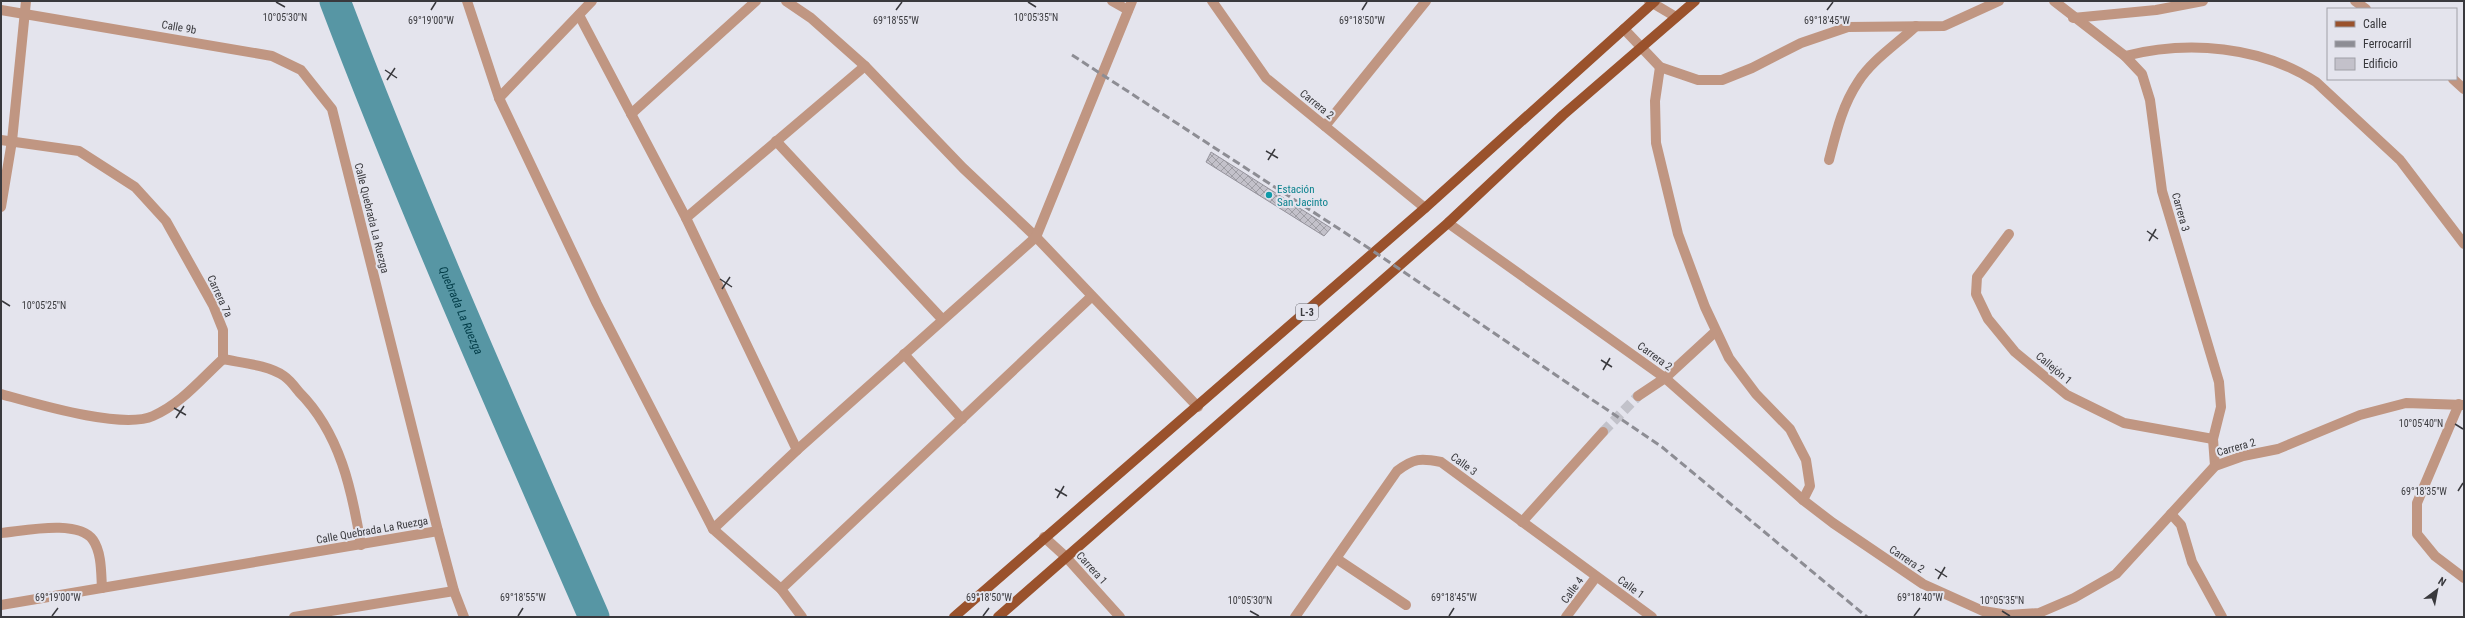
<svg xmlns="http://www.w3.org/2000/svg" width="2465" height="618" font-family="'Roboto Condensed',sans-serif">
<defs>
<pattern id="building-cross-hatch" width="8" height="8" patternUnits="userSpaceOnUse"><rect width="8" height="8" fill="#c3c1ca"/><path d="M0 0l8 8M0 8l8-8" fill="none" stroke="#9f9ea5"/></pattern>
</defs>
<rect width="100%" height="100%" fill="#e4e4ed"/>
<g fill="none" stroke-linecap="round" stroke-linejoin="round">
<path stroke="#5796a4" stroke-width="31" id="s1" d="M 335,1 C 414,209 505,413 594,617"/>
</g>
<path fill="url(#building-cross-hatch)" stroke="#95939c" d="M 1211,152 L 1331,228 L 1324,236 L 1206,162 Z"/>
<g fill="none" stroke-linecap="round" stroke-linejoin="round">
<path stroke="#c2c2ca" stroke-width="10" stroke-dasharray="10 5" stroke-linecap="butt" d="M 1603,432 L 1638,396"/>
<g stroke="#c09682" stroke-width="10">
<path d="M 467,1 L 499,98 L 597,304 L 713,529 L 781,589 L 802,617"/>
<path d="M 786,1 L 811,18 L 865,66 L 963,168 L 1036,237 L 1198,407"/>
<path d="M 1112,1 L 1128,10"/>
<path d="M 1212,1 L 1266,78 L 1425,208"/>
<path d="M 1649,1 L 1676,17"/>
<path d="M 2054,1 L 2125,56 L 2142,74 L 2150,100 L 2162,191 L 2219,382 L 2221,407 L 2213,439 L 2215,466"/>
<path d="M 2355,1 L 2366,9"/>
<path d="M 1,10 L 272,56 L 301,70 L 332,109 L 438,531 L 1,605"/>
<path d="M 579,15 L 686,218 L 797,450"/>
<path d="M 2073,18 L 2156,10 L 2203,1"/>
<path d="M 1624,29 L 1660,67 L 1698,80 L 1722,80 L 1752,68 L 1801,43 L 1848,27 L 1944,26 L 1999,1"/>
<path d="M 2125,56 C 2188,40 2261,46 2316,82 L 2400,160 L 2464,244"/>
<path d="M 1660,67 L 1655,101 L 1656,143 L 1678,234 L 1705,307 L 1729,358 L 1756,394 L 1790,429 L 1806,460 L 1810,486 L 1803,500"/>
<path d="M 2453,79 L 2464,89"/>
<path d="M 499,98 L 592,1"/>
<path d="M 631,114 L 756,1"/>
<path d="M 1325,126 L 1426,1"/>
<path d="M 1,140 L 79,151 L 135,187 L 166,221 L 213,305 L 223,330 L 223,359 C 201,379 181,404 153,416 C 122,430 34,403 1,394"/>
<path d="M 776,141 L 942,319"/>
<path d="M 1829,160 C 1836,133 1842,106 1858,82 C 1872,60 1897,44 1916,26"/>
<path d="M 1,207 L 12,141 L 26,1"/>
<path d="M 686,218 L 865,66"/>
<path d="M 1448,223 L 1665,378 L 1803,500 L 1833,523 L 1923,584 L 1983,611 L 2008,615 L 2039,613 L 2074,598 L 2116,574 L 2215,466 L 2243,456 L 2278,449 L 2360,415 L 2406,403 L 2464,405"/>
<path d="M 2009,234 L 1977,277 L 1976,294 L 1988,319 L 2015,352 L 2067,395 L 2124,423 L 2213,439"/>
<path d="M 904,354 L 962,419"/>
<path d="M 223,359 C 242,363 268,365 284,376 C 290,380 295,387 299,392 C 340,433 352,490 361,545"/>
<path d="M 1638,396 L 1665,378 L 1715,332"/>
<path d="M 2459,404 L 2417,503 L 2417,534 L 2435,556 L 2464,578"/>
<path d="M 2171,514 L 2181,525 L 2192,562 L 2222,617"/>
<path d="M 1522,522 L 1603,432"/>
<path d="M 713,529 L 797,450 L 1036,237 L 1132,1"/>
<path d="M 438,531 L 454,591 L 464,617"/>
<path d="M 1,533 C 24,531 78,519 93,540 C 102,553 101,574 102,588"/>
<path d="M 1044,537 L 1066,557 L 1120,617"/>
<path d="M 1337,559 L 1406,605"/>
<path d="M 781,589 L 1091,297"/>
<path d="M 294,617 L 454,591"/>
<path d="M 1295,617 L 1397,471 C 1414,458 1421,458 1441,462 L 1652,617"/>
<path d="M 1566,617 L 1596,577"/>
</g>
<g stroke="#9a522c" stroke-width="10">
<path d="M 954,617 L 1425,208 L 1655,1"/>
<path d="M 998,617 L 1448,223 L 1563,115 L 1695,1"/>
</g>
<path stroke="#8d8d94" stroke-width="3" stroke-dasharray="8 4" stroke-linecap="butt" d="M 1072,55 L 1370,249 L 1662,447 L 1867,617"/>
</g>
<path fill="none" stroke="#39393d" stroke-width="1.5" d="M 276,2 L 285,7M 1028,2 L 1036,7M 431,10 L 436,2M 896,10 L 902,2M 1362,10 L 1367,2M 1827,10 L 1833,2M 385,70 L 397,78M 387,80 L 395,68M 1266,151 L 1278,158M 1268,160 L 1275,149M 2147,231 L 2158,239M 2149,241 L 2156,229M 720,279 L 732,287M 722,289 L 730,277M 2,301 L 10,306M 1601,360 L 1612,367M 1603,370 L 1610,358M 174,408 L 186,415M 176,418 L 184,406M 2455,424 L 2463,429M 1055,489 L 1067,496M 2458,491 L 2463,483M 1057,498 L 1064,486M 1935,569 L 1947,577M 1938,579 L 1945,567M 1250,611 L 1259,616M 2002,611 L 2010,616M 52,616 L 58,608M 518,616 L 523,608M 983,616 L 989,608M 1449,616 L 1454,608M 1914,616 L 1920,608"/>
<circle fill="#0f9aa8" stroke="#e4e4ed" stroke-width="1.5" cx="1269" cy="195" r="4"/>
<g text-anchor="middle" stroke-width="4" stroke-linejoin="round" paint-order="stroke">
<rect fill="#e4e4ed" stroke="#6c6c72" stroke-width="1" x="1296" y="304" width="22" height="16" rx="3"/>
<g font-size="10" font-weight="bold" fill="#39393d">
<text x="1307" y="316">L-3</text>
</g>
<g font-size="11" fill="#39393d" stroke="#e4e4ed">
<text transform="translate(179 27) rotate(10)" y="4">Calle 9b</text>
<text transform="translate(1317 104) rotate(39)" y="4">Carrera 2</text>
<text transform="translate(2181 212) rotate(74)" y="4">Carrera 3</text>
<text transform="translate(372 218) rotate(76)" y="4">Calle Quebrada La Ruezga</text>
<text transform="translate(220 296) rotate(65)" y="4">Carrera 7a</text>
<text transform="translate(1655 356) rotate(36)" y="4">Carrera 2</text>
<text transform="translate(2054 368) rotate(40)" y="4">Callejón 1</text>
<text transform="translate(2236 447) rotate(-16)" y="4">Carrera 2</text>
<text transform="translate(1464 464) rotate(36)" y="4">Calle 3</text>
<text transform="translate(372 530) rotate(-10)" y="4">Calle Quebrada La Ruezga</text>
<text transform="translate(1907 559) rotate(34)" y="4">Carrera 2</text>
<text transform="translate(1092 568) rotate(48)" y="4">Carrera 1</text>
<text transform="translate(1631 587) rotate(36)" y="4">Calle 1</text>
<text transform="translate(1572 590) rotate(-54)" y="4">Calle 4</text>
</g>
<g font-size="11" fill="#0d838f" stroke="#e4e4ed" text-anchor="start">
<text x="1277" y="193">Estación<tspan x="1277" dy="13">San Jacinto</tspan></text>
</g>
<g font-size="12" font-style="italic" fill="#003b46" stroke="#e4e4ed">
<text dy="4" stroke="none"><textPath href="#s1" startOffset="334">Quebrada La Ruezga</textPath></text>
</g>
</g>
<g font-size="10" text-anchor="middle" fill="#39393d" stroke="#e4e4ed" stroke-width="4" stroke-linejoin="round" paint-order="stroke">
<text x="285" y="21">10°05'30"N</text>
<text x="1036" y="21">10°05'35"N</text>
<text x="431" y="24">69°19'00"W</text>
<text x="896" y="24">69°18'55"W</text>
<text x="1362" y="24">69°18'50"W</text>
<text x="1827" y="24">69°18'45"W</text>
<text x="44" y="309">10°05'25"N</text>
<text x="2421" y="427">10°05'40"N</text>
<text x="2424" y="495">69°18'35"W</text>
<text x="58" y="601">69°19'00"W</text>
<text x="523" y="601">69°18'55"W</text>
<text x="989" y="601">69°18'50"W</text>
<text x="1454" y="601">69°18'45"W</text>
<text x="1920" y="601">69°18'40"W</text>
<text x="1250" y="604">10°05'30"N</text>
<text x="2002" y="604">10°05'35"N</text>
</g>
<rect width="2465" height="618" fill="none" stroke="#39393d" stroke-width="4"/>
<rect x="2327" y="8" width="130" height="72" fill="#e4e4ed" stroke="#a0a0a7"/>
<rect x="2335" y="21" width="20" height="6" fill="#9a522c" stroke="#a0a0a7"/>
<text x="2363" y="28" font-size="12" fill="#39393d">Calle</text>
<rect x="2335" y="41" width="20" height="6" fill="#8d8d94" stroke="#a0a0a7"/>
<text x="2363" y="48" font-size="12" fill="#39393d">Ferrocarril</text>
<rect x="2335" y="58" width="20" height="12" fill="#c3c1ca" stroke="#a0a0a7"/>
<text x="2363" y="68" font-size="12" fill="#39393d">Edificio</text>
<g transform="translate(2437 590) rotate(32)" stroke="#e4e4ed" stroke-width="3" paint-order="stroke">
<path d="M0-3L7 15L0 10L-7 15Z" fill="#39393d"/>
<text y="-6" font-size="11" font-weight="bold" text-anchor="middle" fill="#39393d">N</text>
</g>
</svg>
